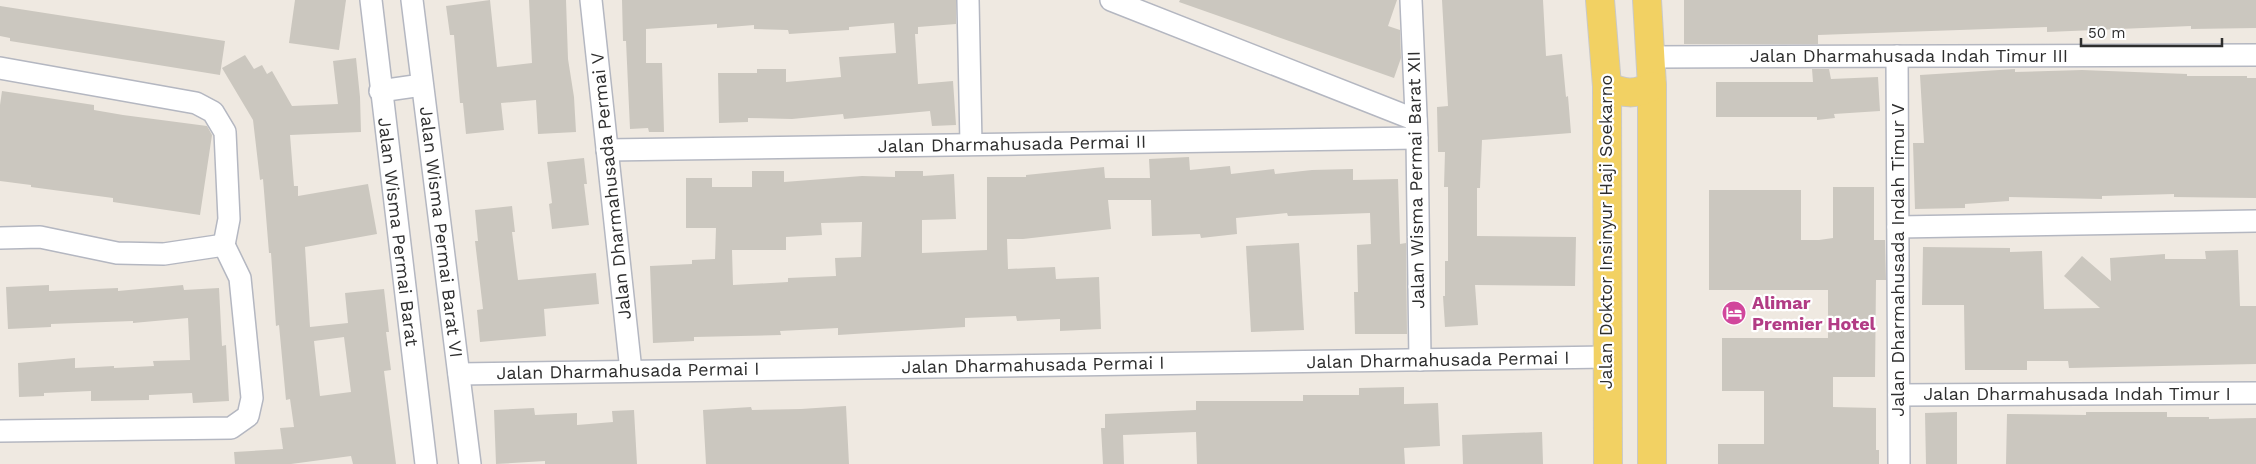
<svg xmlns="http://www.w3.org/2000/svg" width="2256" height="464" font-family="'Work Sans',sans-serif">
<rect width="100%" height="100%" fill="#efe9e1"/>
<g fill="#cbc7bf" fill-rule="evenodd">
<path d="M 295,0 L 346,0 L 339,50 L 289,43 Z"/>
<path d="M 490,0 L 497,67 L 532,63 L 529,0 L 566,0 L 568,59 L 574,97 L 576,132 L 538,134 L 536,100 L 501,103 L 504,130 L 466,134 L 463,103 L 460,103 L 454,35 L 450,35 L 446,6 Z"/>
<path d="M 622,0 L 956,0 L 956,24 L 918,27 L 918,34 L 915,34 L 918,84 L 953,81 L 956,125 L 932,126 L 930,111 L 844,119 L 843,114 L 792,119 L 748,118 L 748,122 L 719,123 L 718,73 L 757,73 L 757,69 L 786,69 L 786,82 L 841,77 L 839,57 L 896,53 L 894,23 L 849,27 L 849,30 L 789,34 L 788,30 L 754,29 L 754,25 L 717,28 L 717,24 L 646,29 L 646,63 L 662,63 L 664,132 L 649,132 L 648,128 L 630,129 L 626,41 L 623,41 Z"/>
<path d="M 1180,0 L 1397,0 L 1388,26 L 1400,30 L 1401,58 L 1394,78 L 1179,2 Z"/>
<path d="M 1442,0 L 1543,0 L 1546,56 L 1562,54 L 1566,97 L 1568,96 L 1571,133 L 1482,140 L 1480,188 L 1477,188 L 1477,236 L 1576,237 L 1575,286 L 1475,285 L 1478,325 L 1445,327 L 1443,296 L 1445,296 L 1445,261 L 1448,261 L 1448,187 L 1444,187 L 1445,152 L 1438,152 L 1437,107 L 1448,106 Z"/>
<path d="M 1684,0 L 2256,0 L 2256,28 L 2191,29 L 2191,26 L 2047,32 L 2047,27 L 2016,28 L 1818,35 L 1818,44 L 1684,44 Z"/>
<path d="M 0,6 L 225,41 L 220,75 L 10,41 L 10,38 L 0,36 Z"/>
<path d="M 245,55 L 254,69 L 262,65 L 267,74 L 272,71 L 292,106 L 338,104 L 333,61 L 356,58 L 360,97 L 361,132 L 290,135 L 294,186 L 298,186 L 298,196 L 368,184 L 377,234 L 305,247 L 310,327 L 348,323 L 345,293 L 384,289 L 389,332 L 386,332 L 391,370 L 384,371 L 396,464 L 353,464 L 351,456 L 291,464 L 235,464 L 234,452 L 283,449 L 280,428 L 294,427 L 290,399 L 286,400 L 279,325 L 276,326 L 271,253 L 269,253 L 263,179 L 260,180 L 253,120 L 222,68 ZM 344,337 L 351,392 L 320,396 L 314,341 Z"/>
<path d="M 1812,69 L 1829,69 L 1831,79 L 1878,77 L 1880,111 L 1834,114 L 1835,118 L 1817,120 L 1817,117 L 1716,117 L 1716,82 L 1813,82 Z"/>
<path d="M 2015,69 L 2015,72 L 2082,70 L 2187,74 L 2187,76 L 2247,76 L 2247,78 L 2256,78 L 2256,198 L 2174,197 L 2174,194 L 2102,196 L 2102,199 L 2009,197 L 2009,201 L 1965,204 L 1965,208 L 1915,209 L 1913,143 L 1924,143 L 1920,75 Z"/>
<path d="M 2,91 L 94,105 L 94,110 L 123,115 L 207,126 L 212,135 L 200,215 L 113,202 L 113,198 L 31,187 L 31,185 L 0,181 L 0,105 Z"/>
<path d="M 1189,157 L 1190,170 L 1230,166 L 1231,174 L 1274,169 L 1275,174 L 1312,170 L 1353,169 L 1353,180 L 1398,179 L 1400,244 L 1406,243 L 1407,334 L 1355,334 L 1354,292 L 1358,292 L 1357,245 L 1371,244 L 1370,213 L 1288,216 L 1287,213 L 1236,218 L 1237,234 L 1201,238 L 1200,234 L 1152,236 L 1151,200 L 1108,200 L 1111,229 L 1023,239 L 1007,239 L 1008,269 L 1055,267 L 1056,279 L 1099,277 L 1101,329 L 1060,331 L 1060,319 L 1017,321 L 1016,316 L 965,318 L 965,327 L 838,335 L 838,328 L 780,331 L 781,335 L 694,337 L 694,341 L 653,343 L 650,266 L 692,264 L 692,260 L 715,259 L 716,228 L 686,228 L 686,178 L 712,178 L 712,187 L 752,187 L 752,171 L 784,171 L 784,182 L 862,176 L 895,177 L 895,171 L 923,171 L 923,176 L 954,174 L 956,219 L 922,220 L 922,253 L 987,250 L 987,177 L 1026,177 L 1026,175 L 1104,167 L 1105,178 L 1150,178 L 1149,159 ZM 862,222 L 861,257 L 835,258 L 836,276 L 788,278 L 788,282 L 733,285 L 732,250 L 786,250 L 786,237 L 822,235 L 821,223 Z"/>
<path d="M 584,158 L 587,184 L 584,184 L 589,225 L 552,229 L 549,204 L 552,203 L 547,162 Z"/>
<path d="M 1833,187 L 1874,187 L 1874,240 L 1885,240 L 1886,280 L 1876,280 L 1875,377 L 1833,377 L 1833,407 L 1876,408 L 1876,450 L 1879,450 L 1879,464 L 1718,464 L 1718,444 L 1764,444 L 1764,391 L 1722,391 L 1722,338 L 1828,338 L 1828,290 L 1709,290 L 1709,190 L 1801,190 L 1801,240 L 1819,240 L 1833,238 Z"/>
<path d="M 512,206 L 515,232 L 512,232 L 518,280 L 596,273 L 599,304 L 544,309 L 546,336 L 480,342 L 477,310 L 483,309 L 475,241 L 478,241 L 475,210 Z"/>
<path d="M 1299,243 L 1304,330 L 1251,332 L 1246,246 Z"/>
<path d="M 1923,247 L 2010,248 L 2010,252 L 2042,251 L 2044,309 L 2100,308 L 2064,276 L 2082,256 L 2111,281 L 2110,258 L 2165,254 L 2165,259 L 2206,259 L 2205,251 L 2238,250 L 2240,306 L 2256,306 L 2256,364 L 2069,368 L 2068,361 L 2027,361 L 2027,370 L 1965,370 L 1964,305 L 1922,305 Z"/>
<path d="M 49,285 L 49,291 L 118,288 L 118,291 L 183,285 L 184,290 L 219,288 L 222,346 L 226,345 L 229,401 L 193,403 L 192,393 L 149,395 L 149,400 L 91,401 L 91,391 L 44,393 L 44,396 L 19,397 L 18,363 L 75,358 L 75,368 L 114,366 L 114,368 L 154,366 L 153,361 L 190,360 L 188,318 L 133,323 L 133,321 L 51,324 L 51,327 L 8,329 L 6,287 Z"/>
<path d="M 1404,387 L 1404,404 L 1438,403 L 1440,446 L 1404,448 L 1405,464 L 1197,464 L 1196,432 L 1123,435 L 1124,464 L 1103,464 L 1101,428 L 1105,428 L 1105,414 L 1196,410 L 1196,401 L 1303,401 L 1303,395 L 1359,395 L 1359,388 Z"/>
<path d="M 846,406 L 849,464 L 706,464 L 703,410 L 751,407 L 752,410 L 801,409 Z"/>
<path d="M 534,408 L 535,415 L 577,413 L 577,425 L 613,422 L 612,411 L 634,410 L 637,464 L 545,464 L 545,461 L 496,464 L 494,410 Z"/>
<path d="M 1957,412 L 1957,464 L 1926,464 L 1925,413 Z"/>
<path d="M 2086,412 L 2167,412 L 2167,417 L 2209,417 L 2209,419 L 2256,418 L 2256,464 L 2006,464 L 2007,414 L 2086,415 Z"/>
<path d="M 1542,432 L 1543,464 L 1463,464 L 1462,435 Z"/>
</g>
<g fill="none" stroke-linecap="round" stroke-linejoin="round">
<defs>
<g id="minor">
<path d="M 371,0 L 426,464"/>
<path d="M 412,0 L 470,464"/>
<path d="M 591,0 L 631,371"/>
<path d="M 968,0 L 971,144"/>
<path d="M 1111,0 L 1416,120"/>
<path d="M 1411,0 L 1417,138 L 1420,360"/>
<path d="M 1897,56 L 1899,464"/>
<path d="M 1651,57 L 2256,55"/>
<path d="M 0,68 L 196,103 L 213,112 L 225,132 L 229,219 L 224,245"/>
<path d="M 380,91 L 422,85"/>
<path d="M 607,150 L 1417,138"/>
<path d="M 1898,227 L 2256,221"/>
<path d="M 0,238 L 40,237 L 117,253 L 164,254 L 224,245"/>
<path d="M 459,374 L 1607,357"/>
<path d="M 1899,395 L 2256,393"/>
<path d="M 0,431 L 231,428 L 248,416 L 252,398 L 240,278 L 224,245"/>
</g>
<g id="major">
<path d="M 1600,0 L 1607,86 L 1608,464"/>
<path d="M 1647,0 L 1652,86 L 1652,464"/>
<path d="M 1607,86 C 1623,94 1636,95 1652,86"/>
</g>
</defs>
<use href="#minor" stroke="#b4b7c1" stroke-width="24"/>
<use href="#major" stroke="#c9c9c9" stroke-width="30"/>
<use href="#minor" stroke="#fff" stroke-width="21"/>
<use href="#major" stroke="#f2d163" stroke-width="28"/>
</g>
<defs>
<symbol id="hotel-disc" viewBox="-11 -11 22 22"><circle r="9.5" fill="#d1479c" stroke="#fff"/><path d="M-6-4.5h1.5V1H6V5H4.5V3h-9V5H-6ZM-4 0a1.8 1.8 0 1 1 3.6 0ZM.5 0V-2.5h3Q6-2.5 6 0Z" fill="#fff"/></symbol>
</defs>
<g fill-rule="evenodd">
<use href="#hotel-disc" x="1720" y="299" width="28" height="28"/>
</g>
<g text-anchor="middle" stroke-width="4.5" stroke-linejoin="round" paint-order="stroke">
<g font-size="18" fill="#2e2e2e" stroke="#fff">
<text x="1909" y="62">Jalan Dharmahusada Indah Timur III</text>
<text transform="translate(1012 144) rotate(-1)" y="6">Jalan Dharmahusada Permai II</text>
<text transform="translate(1416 180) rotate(-91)" y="6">Jalan Wisma Permai Barat XII</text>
<text transform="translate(611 186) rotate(-96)" y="6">Jalan Dharmahusada Permai V</text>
<text transform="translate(398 232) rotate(83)" y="6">Jalan Wisma Permai Barat</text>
<text transform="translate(441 232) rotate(83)" y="6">Jalan Wisma Permai Barat VI</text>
<text transform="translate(1606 232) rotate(-90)" y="6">Jalan Doktor Insinyur Haji Soekarno</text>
<text transform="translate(1898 260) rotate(-90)" y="6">Jalan Dharmahusada Indah Timur V</text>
<text transform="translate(1438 360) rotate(-1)" y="6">Jalan Dharmahusada Permai I</text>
<text transform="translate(1033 365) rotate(-1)" y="6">Jalan Dharmahusada Permai I</text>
<text transform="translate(628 371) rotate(-1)" y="6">Jalan Dharmahusada Permai I</text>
<text x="2077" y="400">Jalan Dharmahusada Indah Timur I</text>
</g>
<g font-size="18" font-weight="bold" fill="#b23c85" stroke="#fff" text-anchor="start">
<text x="1752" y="309">Alimar<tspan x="1752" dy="21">Premier Hotel</tspan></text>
</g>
</g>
<path d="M2081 38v8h141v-8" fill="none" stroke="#2e2e2e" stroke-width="2.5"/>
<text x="2088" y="38" font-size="15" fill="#2e2e2e" stroke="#ffffff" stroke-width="4" paint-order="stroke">50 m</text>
</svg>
